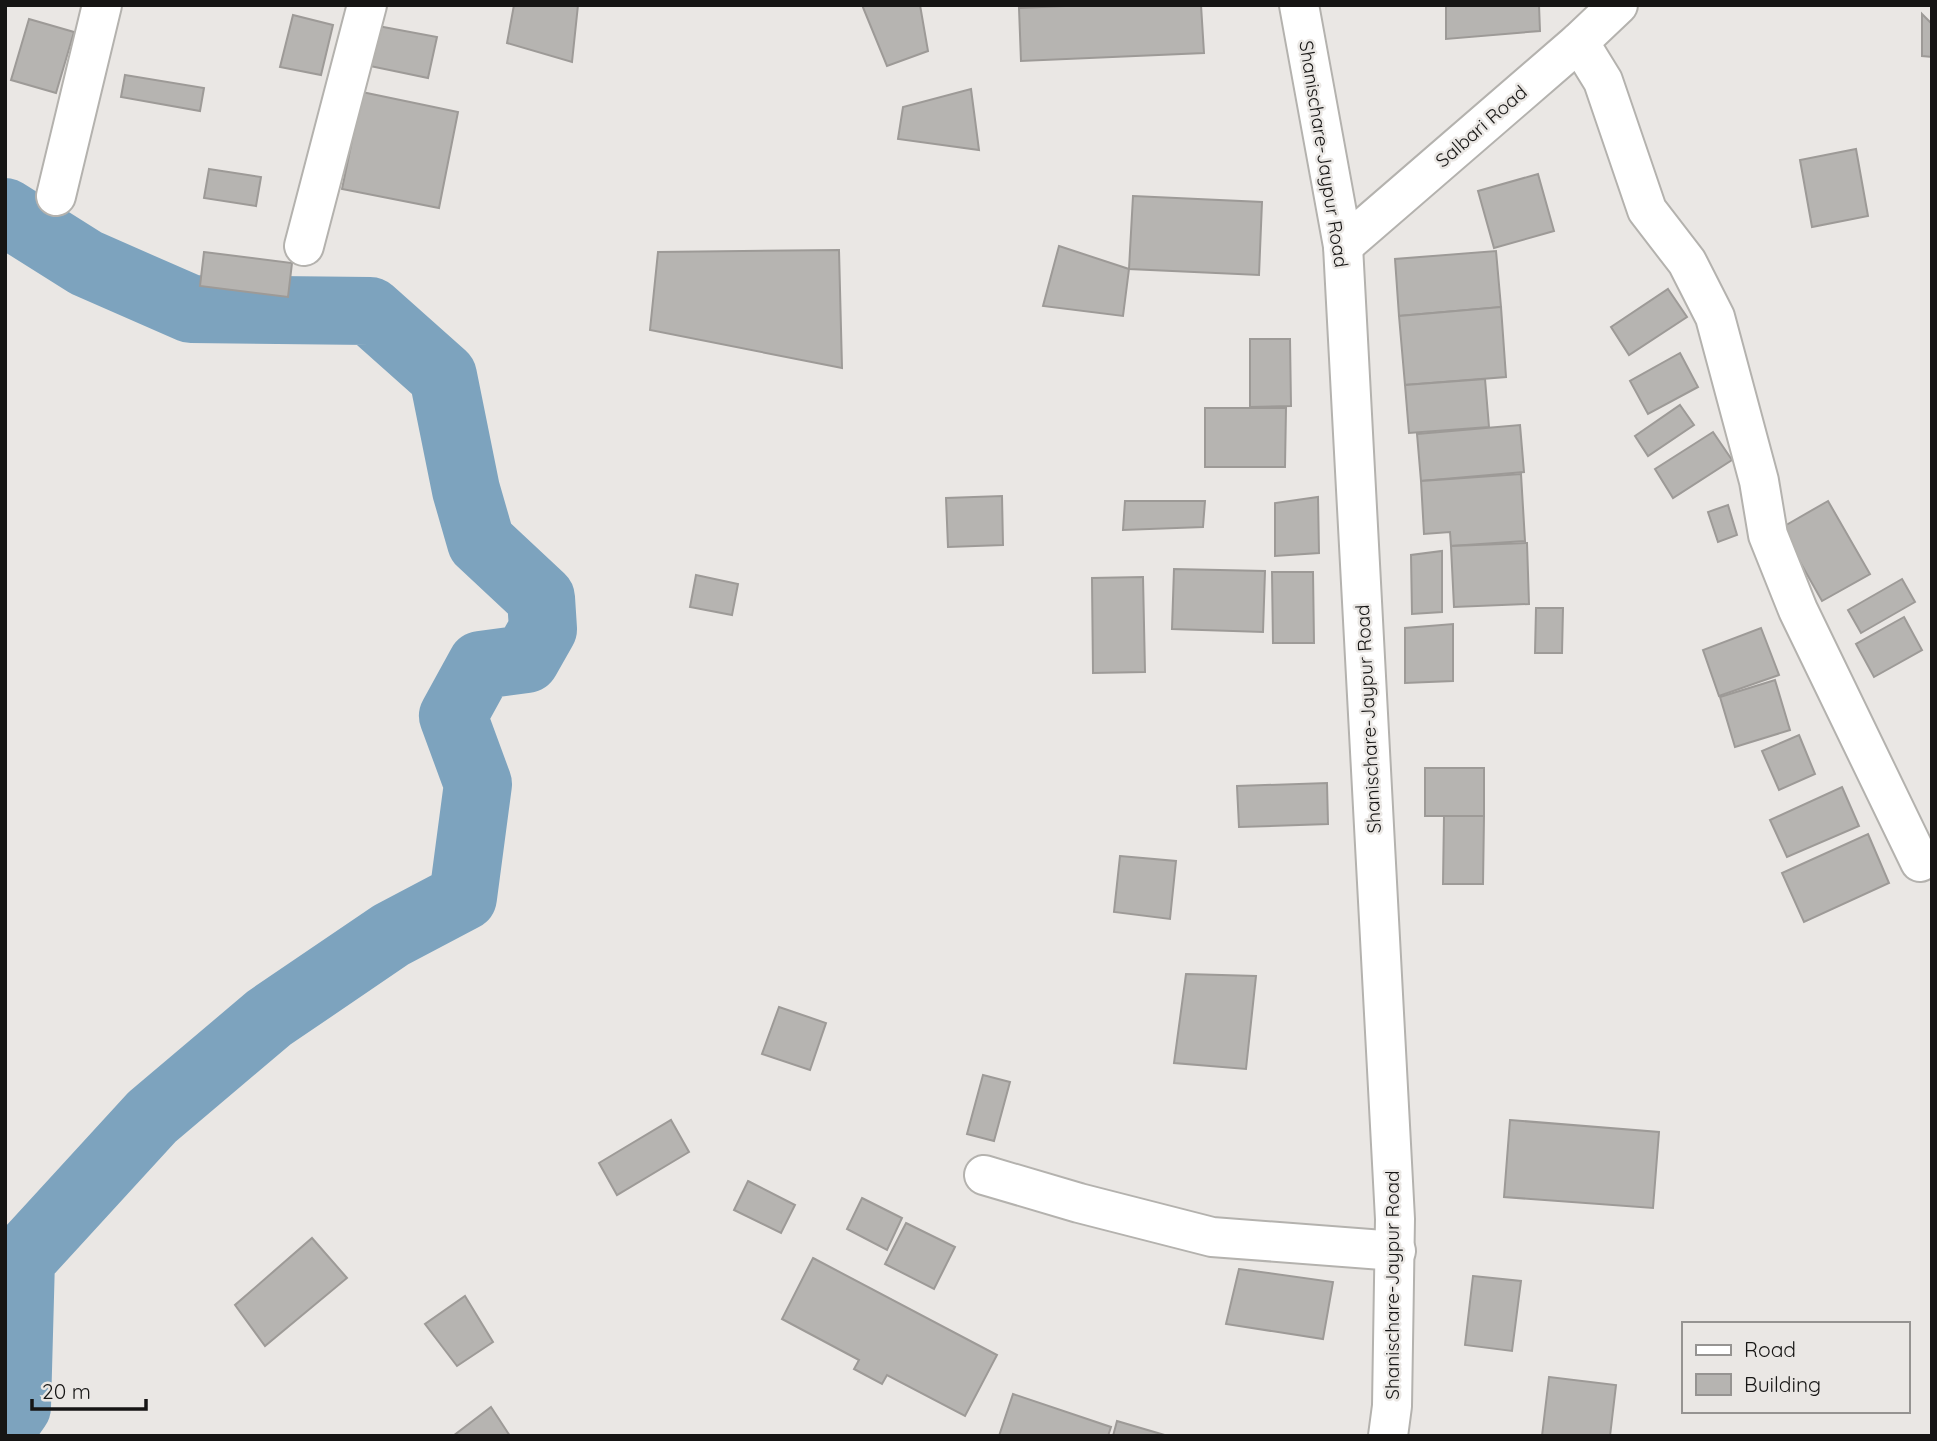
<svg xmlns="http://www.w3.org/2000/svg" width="1937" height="1441" font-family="Quicksand,sans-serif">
<rect width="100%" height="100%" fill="#eae7e4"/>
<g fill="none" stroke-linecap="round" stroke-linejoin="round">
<path stroke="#7da3be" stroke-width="68" d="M 5,212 L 86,263 L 191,309 L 370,311 L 443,376 L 466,490 L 481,542 L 541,598 L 543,629 L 526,659 L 481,665 L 453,716 L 478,784 L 463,897 L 391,935 L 269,1018 L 152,1117 L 21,1260 L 17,1407 L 5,1424"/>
</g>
<g fill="#b6b4b1" stroke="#9d9a97" stroke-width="2">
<path d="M 514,5 L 578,5 L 572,62 L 507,43 Z"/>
<path d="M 862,5 L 920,5 L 928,51 L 887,66 Z"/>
<path d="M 1088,5 L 1201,5 L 1204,53 L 1021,61 L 1019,8 Z"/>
<path d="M 1446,5 L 1539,5 L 1540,31 L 1446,39 Z"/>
<path d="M 1922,14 L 1932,24 L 1932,57 L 1922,56 Z"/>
<path d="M 293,15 L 333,25 L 321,75 L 280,67 Z"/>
<path d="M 29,19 L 74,32 L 56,93 L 11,80 Z"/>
<path d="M 378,26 L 437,37 L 428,78 L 370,66 Z"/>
<path d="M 125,75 L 204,88 L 200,111 L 121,97 Z"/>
<path d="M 971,89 L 979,150 L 898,139 L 903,107 Z"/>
<path d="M 362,92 L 458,112 L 439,208 L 342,189 Z"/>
<path d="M 1856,149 L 1868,216 L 1812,227 L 1800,160 Z"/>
<path d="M 209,169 L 261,177 L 256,206 L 204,198 Z"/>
<path d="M 1538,174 L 1554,231 L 1494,248 L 1478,191 Z"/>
<path d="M 1133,196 L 1262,202 L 1259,275 L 1129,269 Z"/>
<path d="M 1059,246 L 1129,269 L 1123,316 L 1043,306 Z"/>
<path d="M 839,250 L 842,368 L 650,330 L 658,252 Z"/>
<path d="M 1496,251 L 1501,307 L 1399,316 L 1395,259 Z"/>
<path d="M 204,252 L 292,263 L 288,297 L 200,286 Z"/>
<path d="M 1668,289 L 1687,317 L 1629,355 L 1611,327 Z"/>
<path d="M 1501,307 L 1506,377 L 1405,385 L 1399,316 Z"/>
<path d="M 1250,339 L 1290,339 L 1291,406 L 1250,407 Z"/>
<path d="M 1680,353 L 1698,387 L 1648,414 L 1630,381 Z"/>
<path d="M 1485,379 L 1489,427 L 1409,433 L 1405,385 Z"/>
<path d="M 1680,405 L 1694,425 L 1648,456 L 1635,436 Z"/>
<path d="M 1205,408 L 1286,408 L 1285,467 L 1205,467 Z"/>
<path d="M 1520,425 L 1524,472 L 1421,481 L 1417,434 Z"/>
<path d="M 1713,432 L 1732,460 L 1673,498 L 1655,469 Z"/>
<path d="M 1521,474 L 1525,541 L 1451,546 L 1450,532 L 1424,534 L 1421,481 Z"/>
<path d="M 1002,496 L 1003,545 L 948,547 L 946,498 Z"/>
<path d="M 1318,497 L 1319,553 L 1275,556 L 1275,503 Z"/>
<path d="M 1125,501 L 1205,501 L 1203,527 L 1123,530 Z"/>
<path d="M 1828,501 L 1870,574 L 1822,601 L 1781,528 Z"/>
<path d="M 1728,505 L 1737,535 L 1718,542 L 1708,512 Z"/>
<path d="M 1527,543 L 1529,604 L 1454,607 L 1451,546 Z"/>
<path d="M 1442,551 L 1442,612 L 1412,614 L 1411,555 Z"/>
<path d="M 1174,569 L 1265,571 L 1263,632 L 1172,629 Z"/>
<path d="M 1272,572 L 1313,572 L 1314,643 L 1273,643 Z"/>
<path d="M 696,575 L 738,584 L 732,615 L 690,607 Z"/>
<path d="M 1143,577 L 1145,672 L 1093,673 L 1092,578 Z"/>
<path d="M 1902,579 L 1915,602 L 1861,633 L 1848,610 Z"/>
<path d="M 1536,608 L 1563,608 L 1562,653 L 1535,653 Z"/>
<path d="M 1904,617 L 1922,650 L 1874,677 L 1856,644 Z"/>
<path d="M 1453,624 L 1453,681 L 1405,683 L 1405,628 Z"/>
<path d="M 1761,628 L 1779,675 L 1719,696 L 1703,650 Z"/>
<path d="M 1775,680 L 1790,730 L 1735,747 L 1720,697 Z"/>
<path d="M 1799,735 L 1815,774 L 1779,790 L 1762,751 Z"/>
<rect x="1425" y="768" width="59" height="48"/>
<path d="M 1327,783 L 1328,824 L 1239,827 L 1237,786 Z"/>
<path d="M 1842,787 L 1859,826 L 1787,857 L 1770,820 Z"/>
<path d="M 1444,816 L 1484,816 L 1483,884 L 1443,884 Z"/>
<path d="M 1868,834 L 1889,883 L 1804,922 L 1782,873 Z"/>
<path d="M 1120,856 L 1176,861 L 1170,919 L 1114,912 Z"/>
<path d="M 1186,974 L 1256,976 L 1246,1069 L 1174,1063 Z"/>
<path d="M 779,1007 L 826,1023 L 810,1070 L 762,1054 Z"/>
<path d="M 983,1075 L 1010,1082 L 994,1141 L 967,1134 Z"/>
<path d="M 671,1120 L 689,1152 L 617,1195 L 599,1163 Z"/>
<path d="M 1510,1120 L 1659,1132 L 1653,1208 L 1504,1197 Z"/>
<path d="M 748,1181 L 795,1205 L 781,1233 L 734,1210 Z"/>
<path d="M 862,1198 L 902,1218 L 887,1250 L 847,1229 Z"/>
<path d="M 906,1223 L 955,1247 L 934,1289 L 885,1264 Z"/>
<path d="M 312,1238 L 347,1278 L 265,1346 L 235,1305 Z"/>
<path d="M 813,1258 L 997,1355 L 965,1416 L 887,1375 L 882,1384 L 854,1369 L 859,1360 L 782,1319 Z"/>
<path d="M 1239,1269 L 1333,1282 L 1323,1339 L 1226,1324 Z"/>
<path d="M 1473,1276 L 1521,1281 L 1512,1351 L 1465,1345 Z"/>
<path d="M 465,1296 L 493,1342 L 457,1366 L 425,1324 Z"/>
<path d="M 1549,1377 L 1616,1385 L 1610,1436 L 1542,1436 Z"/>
<path d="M 1013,1394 L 1111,1427 L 1108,1436 L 999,1436 Z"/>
<path d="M 491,1407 L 510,1436 L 453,1436 Z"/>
<path d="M 1117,1421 L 1168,1436 L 1113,1436 Z"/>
</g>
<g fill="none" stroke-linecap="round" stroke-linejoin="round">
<defs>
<g id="minor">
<path d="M 1299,5 L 1343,246 L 1395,1219 L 1392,1406 L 1388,1436"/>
<path d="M 1579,42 L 1603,81 L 1647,210 L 1687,262 L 1715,317 L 1759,481 L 1768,535 L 1798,610 L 1920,862"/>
<path d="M 56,196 L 102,5"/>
<path d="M 304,246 L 367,5"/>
<path d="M 1343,246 L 1579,42 L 1618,5"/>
<path d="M 984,1175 L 1079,1203 L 1212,1237 L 1396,1251"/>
</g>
</defs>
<use href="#minor" stroke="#b4b2ae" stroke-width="42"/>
<use href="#minor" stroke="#fff" stroke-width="38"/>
</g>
<g text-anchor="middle" stroke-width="5" stroke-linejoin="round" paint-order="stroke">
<g font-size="19" fill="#161514" stroke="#eae7e4">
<text transform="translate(1481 126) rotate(-41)" y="7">Salbari Road</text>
<text transform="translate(1324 154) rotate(81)" y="7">Shanischare-Jaypur Road</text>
<text transform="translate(1368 719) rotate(-93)" y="7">Shanischare-Jaypur Road</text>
<text transform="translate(1392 1285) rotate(-90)" y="7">Shanischare-Jaypur Road</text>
</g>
</g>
<rect width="1937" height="1441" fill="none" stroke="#161514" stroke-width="14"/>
<rect x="1682" y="1322" width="228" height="91" fill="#eae7e4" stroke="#959391" stroke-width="2"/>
<rect x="1696" y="1345" width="35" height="10" fill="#ffffff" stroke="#959391" stroke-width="2"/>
<text x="1744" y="1357" font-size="21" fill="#161514">Road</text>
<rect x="1696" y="1374" width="35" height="21" fill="#b6b4b1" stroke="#959391" stroke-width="2"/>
<text x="1744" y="1392" font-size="21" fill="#161514">Building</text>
<path d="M32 1399v10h114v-10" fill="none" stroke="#161514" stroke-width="3.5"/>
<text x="42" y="1399" font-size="21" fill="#161514" stroke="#eae7e4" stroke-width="5" paint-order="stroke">20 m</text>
</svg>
